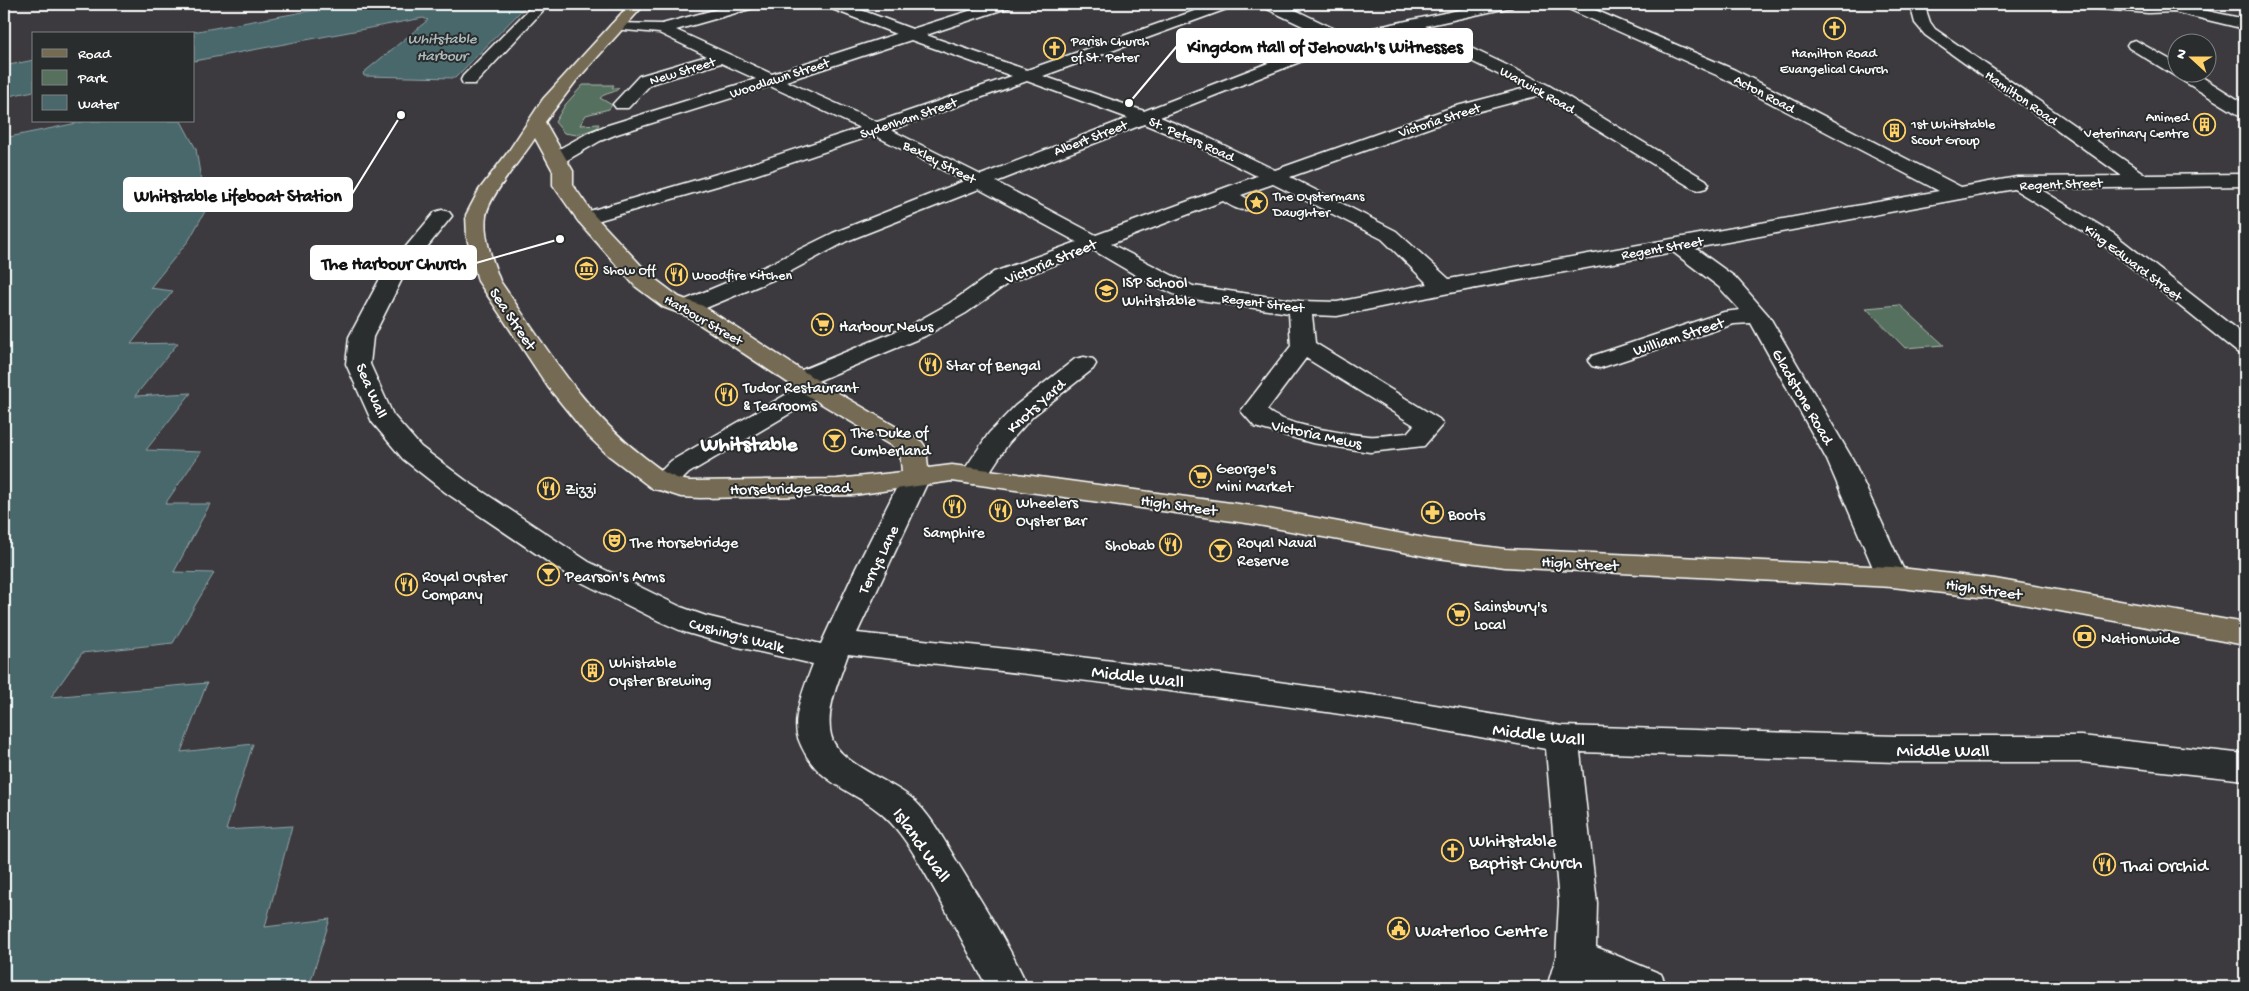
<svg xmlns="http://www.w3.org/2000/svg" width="2249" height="991" font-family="'Gochi Hand',sans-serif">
<rect width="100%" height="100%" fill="#3c3a3e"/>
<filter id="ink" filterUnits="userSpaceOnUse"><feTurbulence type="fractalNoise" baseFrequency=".02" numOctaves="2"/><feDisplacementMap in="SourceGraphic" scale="10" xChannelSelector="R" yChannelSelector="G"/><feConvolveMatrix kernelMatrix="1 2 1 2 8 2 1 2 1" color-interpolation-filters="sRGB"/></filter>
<g filter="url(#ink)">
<g fill="#57705e" stroke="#abb8ae">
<path d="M 583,85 L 614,85 L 612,88 L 619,88 C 614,94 606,92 600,98 L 612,105 L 609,109 L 586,115 L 580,125 L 599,124 L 597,128 L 577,135 L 564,133 L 555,122 L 565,105 Z"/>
<path d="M 1900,305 L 1944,345 L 1905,348 L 1866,308 Z"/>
</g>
<g fill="#4a676c" stroke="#92a4a7">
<path d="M 348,4 L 528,4 L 455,78 L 364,76 L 363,73 L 428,20 L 423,18 L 194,61 L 194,34 L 181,34 Z"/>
<path d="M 34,60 L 34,91 L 4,97 L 4,66 Z"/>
<path d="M 87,121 L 181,121 L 196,149 L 202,186 L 163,190 L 160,197 L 217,190 L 189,240 L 150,288 L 173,291 L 131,344 L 178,343 L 135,396 L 191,393 L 146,450 L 201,452 L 165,504 L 210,504 L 174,572 L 214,573 L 173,643 L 82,653 L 51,697 L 207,683 L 181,752 L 253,744 L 226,830 L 292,826 L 265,927 L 330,919 L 309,987 L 4,987 L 4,138 Z"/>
</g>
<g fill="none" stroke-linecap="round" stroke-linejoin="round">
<defs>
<g id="minor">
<path d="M 534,4 L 549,4 L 475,84 L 463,84 L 461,80 L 463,76 Z"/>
<path d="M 736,4 L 759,4 L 757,7 L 676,30 L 772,74 L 896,34 L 827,7 L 825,4 L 845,4 L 912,29 L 991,4 L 1012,4 L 1010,7 L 926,35 L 1027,70 L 1214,4 L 1234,4 L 1232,7 L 1043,76 L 1144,111 L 1330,39 L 1263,7 L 1261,4 L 1285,5 L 1345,34 L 1487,4 L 1514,4 L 1512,7 L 1425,26 L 1548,85 L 1706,180 L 1709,184 L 1706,188 L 1699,190 L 1692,188 L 1540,95 L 1465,115 L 1290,177 L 1396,231 L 1449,279 L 1939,191 L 1723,78 L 1564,7 L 1562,4 L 1581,4 L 1735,70 L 1961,187 L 2017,177 L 2122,176 L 1925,35 L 1915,23 L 1910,4 L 1924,4 L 1930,22 L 1935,29 L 2146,175 L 2245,174 L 2245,186 L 2040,189 L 2114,234 L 2245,336 L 2245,354 L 2237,352 L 2100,242 L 2014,189 L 1695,248 L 1735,277 L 1769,316 L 1853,460 L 1907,577 L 1902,584 L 1892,587 L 1882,584 L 1877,577 L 1827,460 L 1751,323 L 1734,324 L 1600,368 L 1592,366 L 1588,361 L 1592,356 L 1724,312 L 1740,310 L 1719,287 L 1673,252 L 1444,294 L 1337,316 L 1312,315 L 1315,343 L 1439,419 L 1443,424 L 1424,446 L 1370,452 L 1312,443 L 1255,427 L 1241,411 L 1291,346 L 1289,313 L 1180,297 L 1144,280 L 1093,250 L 1010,282 L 966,313 L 925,336 L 815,382 L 823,384 L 826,389 L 823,394 L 689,473 C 678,484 671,493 653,489 L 649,483 L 671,461 L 801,386 L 792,384 L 789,379 L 792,374 L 909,326 L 950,303 L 994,272 L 1077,242 L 979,189 L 847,241 L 782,276 L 694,313 L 686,315 L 678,313 L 675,308 L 678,303 L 766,266 L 833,233 L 964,181 L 874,135 L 755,175 L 586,224 L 579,222 L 576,218 L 579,214 L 741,167 L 860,128 L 770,86 L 617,134 L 600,141 L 564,162 L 557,164 L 550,162 L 548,158 L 550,154 L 588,133 L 605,126 L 756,79 L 721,63 L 651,84 L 628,108 L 616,108 L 613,104 L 639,76 L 707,56 L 659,33 L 613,29 L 610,26 L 613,23 L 662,24 ZM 1408,30 L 1526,88 L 1453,107 L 1275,170 L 1205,136 L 1160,117 L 1348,43 ZM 911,40 L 1012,76 L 877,122 L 786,81 ZM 1027,81 L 1128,118 L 981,175 L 891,130 ZM 1144,124 L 1193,144 L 1257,176 L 1096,235 L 996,182 ZM 1273,184 L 1382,239 L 1428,284 L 1337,302 L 1300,301 L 1193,286 L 1111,244 L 1223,201 C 1233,207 1240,212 1251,209 L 1254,205 L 1251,201 L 1241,195 ZM 1306,358 L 1414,425 L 1407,433 C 1395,434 1381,437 1368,436 C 1347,434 1281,425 1267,410 Z"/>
<path d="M 2083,4 L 2175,4 L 2245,19 L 2245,29 L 2174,12 L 2148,13 L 2090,8 L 2085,7 Z"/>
<path d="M 2135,40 L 2176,63 L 2176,72 L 2194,72 L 2245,104 L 2245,116 L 2239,115 L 2129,48 L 2127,45 L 2129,42 Z"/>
<path d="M 442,210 L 449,212 L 452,216 L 403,277 L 373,337 L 370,364 L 393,415 L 421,447 L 465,480 L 589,562 L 681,607 L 706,616 L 821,644 L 856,568 L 902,477 L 906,471 L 916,469 L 926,471 L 930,477 L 857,633 L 1063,655 L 1220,674 L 1393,698 L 1562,726 L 1897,736 L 2081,736 L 2245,754 L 2245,780 L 2081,762 L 1897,762 L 1580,752 L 1597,903 L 1596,947 L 1661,974 L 1667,987 L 1604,987 L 1589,981 L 1587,987 L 1547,987 L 1556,957 L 1559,903 L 1546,749 C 1495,740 1444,730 1393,722 C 1212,694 1030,674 848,654 C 840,678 825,709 831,735 C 837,765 895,781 916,802 C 934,820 946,844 959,865 C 983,904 1009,945 1028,987 L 987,987 C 968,951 949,915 929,880 C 918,861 907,840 891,823 C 859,788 817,790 798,738 C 791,718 806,683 813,664 L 725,644 L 684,632 L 659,621 L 569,576 L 445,492 L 403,459 L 372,422 L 346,364 L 349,337 L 382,275 L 435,212 Z"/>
<path d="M 1084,357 L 1093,359 L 1096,364 L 1093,369 L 1033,416 L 1008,444 L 983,482 L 973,484 L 963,482 L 960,476 L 989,433 L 1015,406 L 1075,359 Z"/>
</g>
<path id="major" d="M 630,4 L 645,4 L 576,81 L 545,122 L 573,171 L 573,185 L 593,214 L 651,276 L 679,297 L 703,306 L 823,384 L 922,442 L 926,448 L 928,468 L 952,465 L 1253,506 L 1430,539 L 1505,549 L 1892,567 L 1995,579 L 2245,623 L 2245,645 L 1995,599 L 1892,587 L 1505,567 L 1430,557 L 1253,524 L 952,481 L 854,495 L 700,498 L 681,497 L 650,487 L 608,455 L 586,434 L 548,387 L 478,281 L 467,238 L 466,215 L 479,190 L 508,152 L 543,99 ZM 535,138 L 553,171 L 553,185 L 579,222 L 635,286 L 663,307 L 687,316 L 805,394 L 900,451 L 902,472 L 837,479 L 690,481 C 671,479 658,468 644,457 C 582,410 544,344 500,281 C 493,262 483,237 486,216 C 489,195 523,158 535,138 Z"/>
</defs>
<use href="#minor" stroke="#fff" stroke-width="3"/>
<use href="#major" stroke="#fff" stroke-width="3"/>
<use href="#minor" fill="#2a2d2e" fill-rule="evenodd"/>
<use href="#major" fill="#746b52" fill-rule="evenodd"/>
</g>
</g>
<defs>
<symbol id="church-ring" viewBox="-11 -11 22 22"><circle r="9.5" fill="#2a2d2e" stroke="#ffd166" stroke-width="1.5"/><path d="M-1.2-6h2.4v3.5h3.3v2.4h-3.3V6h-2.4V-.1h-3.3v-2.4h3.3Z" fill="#ffd166"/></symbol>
<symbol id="building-ring" viewBox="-11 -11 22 22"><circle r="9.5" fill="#2a2d2e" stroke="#ffd166" stroke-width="1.5"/><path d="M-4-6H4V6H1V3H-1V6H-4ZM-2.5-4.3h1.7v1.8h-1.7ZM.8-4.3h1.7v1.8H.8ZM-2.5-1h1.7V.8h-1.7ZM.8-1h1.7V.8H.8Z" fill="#ffd166"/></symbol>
<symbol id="sight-ring" viewBox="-11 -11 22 22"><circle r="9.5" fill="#2a2d2e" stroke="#ffd166" stroke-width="1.5"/><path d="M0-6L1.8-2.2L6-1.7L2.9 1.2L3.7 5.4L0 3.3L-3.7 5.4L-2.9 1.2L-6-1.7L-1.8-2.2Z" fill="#ffd166"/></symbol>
<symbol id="museum-ring" viewBox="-11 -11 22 22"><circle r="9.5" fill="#2a2d2e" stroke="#ffd166" stroke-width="1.5"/><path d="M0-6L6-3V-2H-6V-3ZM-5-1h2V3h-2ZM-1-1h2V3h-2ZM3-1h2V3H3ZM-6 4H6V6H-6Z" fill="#ffd166"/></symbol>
<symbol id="restaurant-ring" viewBox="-11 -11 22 22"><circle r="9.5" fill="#2a2d2e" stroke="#ffd166" stroke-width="1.5"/><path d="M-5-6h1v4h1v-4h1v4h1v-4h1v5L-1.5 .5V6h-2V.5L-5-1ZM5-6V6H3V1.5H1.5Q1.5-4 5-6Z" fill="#ffd166"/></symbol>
<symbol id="school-ring" viewBox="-11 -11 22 22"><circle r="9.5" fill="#2a2d2e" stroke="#ffd166" stroke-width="1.5"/><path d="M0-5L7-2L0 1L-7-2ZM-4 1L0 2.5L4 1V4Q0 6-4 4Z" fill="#ffd166"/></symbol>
<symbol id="supermarket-ring" viewBox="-11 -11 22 22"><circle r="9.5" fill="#2a2d2e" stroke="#ffd166" stroke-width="1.5"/><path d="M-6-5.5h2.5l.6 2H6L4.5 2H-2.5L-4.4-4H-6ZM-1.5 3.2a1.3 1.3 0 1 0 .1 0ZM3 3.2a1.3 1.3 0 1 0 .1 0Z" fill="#ffd166"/></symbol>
<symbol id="bar-ring" viewBox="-11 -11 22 22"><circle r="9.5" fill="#2a2d2e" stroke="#ffd166" stroke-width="1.5"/><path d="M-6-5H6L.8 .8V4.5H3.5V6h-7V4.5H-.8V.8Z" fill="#ffd166"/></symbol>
<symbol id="pharmacy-ring" viewBox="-11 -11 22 22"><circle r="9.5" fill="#2a2d2e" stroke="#ffd166" stroke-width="1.5"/><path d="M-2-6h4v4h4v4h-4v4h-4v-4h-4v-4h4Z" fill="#ffd166"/></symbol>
<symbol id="theatre-ring" viewBox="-11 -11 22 22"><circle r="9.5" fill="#2a2d2e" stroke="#ffd166" stroke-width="1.5"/><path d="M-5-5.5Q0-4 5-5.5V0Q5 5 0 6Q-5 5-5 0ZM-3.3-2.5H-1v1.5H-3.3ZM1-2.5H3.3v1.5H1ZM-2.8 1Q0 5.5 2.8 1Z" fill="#ffd166"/></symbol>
<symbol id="bank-ring" viewBox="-11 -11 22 22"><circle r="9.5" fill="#2a2d2e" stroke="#ffd166" stroke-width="1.5"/><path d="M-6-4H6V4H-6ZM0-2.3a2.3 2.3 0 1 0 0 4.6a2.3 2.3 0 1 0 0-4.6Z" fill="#ffd166"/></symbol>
<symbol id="civic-ring" viewBox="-11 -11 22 22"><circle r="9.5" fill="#2a2d2e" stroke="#ffd166" stroke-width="1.5"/><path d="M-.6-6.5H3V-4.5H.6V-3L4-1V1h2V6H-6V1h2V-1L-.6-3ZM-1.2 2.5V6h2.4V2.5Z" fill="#ffd166"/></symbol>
</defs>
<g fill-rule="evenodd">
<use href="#church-ring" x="1822" y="16" width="25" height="25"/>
<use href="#church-ring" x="1042" y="36" width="25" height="25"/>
<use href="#building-ring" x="2192" y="112" width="25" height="25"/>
<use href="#building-ring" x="1882" y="118" width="25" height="25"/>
<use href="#sight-ring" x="1244" y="190" width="25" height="25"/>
<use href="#museum-ring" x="574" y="256" width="25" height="25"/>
<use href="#restaurant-ring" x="664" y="262" width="25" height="25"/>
<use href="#school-ring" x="1094" y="278" width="25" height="25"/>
<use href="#supermarket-ring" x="810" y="312" width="25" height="25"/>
<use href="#restaurant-ring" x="918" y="352" width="25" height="25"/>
<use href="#restaurant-ring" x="714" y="382" width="25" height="25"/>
<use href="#bar-ring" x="822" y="428" width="25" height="25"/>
<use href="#supermarket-ring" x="1188" y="464" width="25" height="25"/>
<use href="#restaurant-ring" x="536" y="476" width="25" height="25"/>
<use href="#restaurant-ring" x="942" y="494" width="25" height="25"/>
<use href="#restaurant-ring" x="988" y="498" width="25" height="25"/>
<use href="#pharmacy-ring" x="1420" y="500" width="25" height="25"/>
<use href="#theatre-ring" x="602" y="528" width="25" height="25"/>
<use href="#restaurant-ring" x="1158" y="532" width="25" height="25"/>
<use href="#bar-ring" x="1208" y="538" width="25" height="25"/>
<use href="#bar-ring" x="536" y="562" width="25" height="25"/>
<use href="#restaurant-ring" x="394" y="572" width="25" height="25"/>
<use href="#supermarket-ring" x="1446" y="602" width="25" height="25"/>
<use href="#bank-ring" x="2072" y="624" width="25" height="25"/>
<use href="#building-ring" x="580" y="658" width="25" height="25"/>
<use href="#church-ring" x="1440" y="838" width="25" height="25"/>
<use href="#restaurant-ring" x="2092" y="852" width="25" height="25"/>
<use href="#civic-ring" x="1386" y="916" width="25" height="25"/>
</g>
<g text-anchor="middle" stroke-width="4" stroke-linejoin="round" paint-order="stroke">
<g font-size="14" fill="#fff" stroke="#2a2d2e" text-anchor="start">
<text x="1071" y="45">Parish Church<tspan x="1071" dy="16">of St. Peter</tspan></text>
<text x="1834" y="57" text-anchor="middle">Hamilton Road<tspan x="1834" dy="16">Evangelical Church</tspan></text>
<text x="2189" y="121" text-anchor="end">Animed<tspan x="2189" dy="16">Veterinary Centre</tspan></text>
<text x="1911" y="128">1st Whitstable<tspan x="1911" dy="16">Scout Group</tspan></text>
<text x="1273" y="200">The Oystermans<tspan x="1273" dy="16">Daughter</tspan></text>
<text x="603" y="274">Show Off</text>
<text x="692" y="279">Woodfire Kitchen</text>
</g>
<g font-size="14" fill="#fff" stroke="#2a2d2e">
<text transform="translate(682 70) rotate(-17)" y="5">New Street</text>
<text transform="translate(779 77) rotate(-18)" y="5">Woodlawn Street</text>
<text transform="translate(1538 89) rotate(29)" y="5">Warwick Road</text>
<text transform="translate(1765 93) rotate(28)" y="5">Acton Road</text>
<text transform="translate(2022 97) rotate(35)" y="5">Hamilton Road</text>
<text transform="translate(908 117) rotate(-19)" y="5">Sydenham Street</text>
<text transform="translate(1439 119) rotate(-18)" y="5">Victoria Street</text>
<text transform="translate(1090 137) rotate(-21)" y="5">Albert Street</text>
<text transform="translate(1192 138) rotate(24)" y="5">St. Peters Road</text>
<text transform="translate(940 161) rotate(27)" y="5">Bexley Street</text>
<text transform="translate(2061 183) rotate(-2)" y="5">Regent Street</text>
<text transform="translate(1662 247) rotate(-10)" y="5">Regent Street</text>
<text transform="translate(2134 262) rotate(37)" y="5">King Edward Street</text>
<text transform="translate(1263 302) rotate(7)" y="5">Regent Street</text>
<text transform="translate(704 319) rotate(30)" y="5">Harbour Street</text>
</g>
<g font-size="15" font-style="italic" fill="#aebbbd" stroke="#2a2d2e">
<text x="442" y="43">Whitstable<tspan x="442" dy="17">Harbour</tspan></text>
</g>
<g font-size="16" fill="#fff" stroke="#2a2d2e">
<text transform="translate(1050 260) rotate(-22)" y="6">Victoria Street</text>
<text transform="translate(514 318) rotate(56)" y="6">Sea Street</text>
<text transform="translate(1678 335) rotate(-18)" y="6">William Street</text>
<text transform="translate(373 390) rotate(67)" y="6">Sea Wall</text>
<text transform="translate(1804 396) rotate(60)" y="6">Gladstone Road</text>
<text transform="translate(1035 405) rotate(-42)" y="6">Knots Yard</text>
<text transform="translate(1317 433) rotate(12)" y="6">Victoria Mews</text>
<text transform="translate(790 487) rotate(-1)" y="6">Horsebridge Road</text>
<text transform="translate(1179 504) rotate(8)" y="6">High Street</text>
<text transform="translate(877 559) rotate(-64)" y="6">Terrys Lane</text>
<text transform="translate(1580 562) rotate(3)" y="6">High Street</text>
<text transform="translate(1984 588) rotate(8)" y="6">High Street</text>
<text transform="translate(737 634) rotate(15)" y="6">Cushing's Walk</text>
</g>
<g font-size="16" fill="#fff" stroke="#2a2d2e" text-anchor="start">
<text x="1122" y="287">ISP School<tspan x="1122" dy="18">Whitstable</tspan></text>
<text x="839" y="331">Harbour News</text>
<text x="946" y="370">Star of Bengal</text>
<text x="743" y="392">Tudor Restaurant<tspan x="743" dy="18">&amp; Tearooms</tspan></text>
<text x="851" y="437">The Duke of<tspan x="851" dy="18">Cumberland</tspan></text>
<text x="1216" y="473">George's<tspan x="1216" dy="18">Mini Market</tspan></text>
<text x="565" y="494">Zizzi</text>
<text x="1016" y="507">Wheelers<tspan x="1016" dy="18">Oyster Bar</tspan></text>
<text x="1448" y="519">Boots</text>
<text x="954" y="537" text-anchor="middle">Samphire</text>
<text x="630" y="547">The Horsebridge</text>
<text x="1237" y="547">Royal Naval<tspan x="1237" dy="18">Reserve</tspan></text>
<text x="1155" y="550" text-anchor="end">Shobab</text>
<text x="422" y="581">Royal Oyster<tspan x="422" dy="18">Company</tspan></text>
<text x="565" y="581">Pearson's Arms</text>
<text x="1474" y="611">Sainsbury's<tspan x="1474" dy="18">Local</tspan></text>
<text x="2101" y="643">Nationwide</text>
<text x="609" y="667">Whistable<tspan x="609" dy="18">Oyster Brewing</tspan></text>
</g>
<g font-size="19" fill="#fff" stroke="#2a2d2e">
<text transform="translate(1138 675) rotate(7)" y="7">Middle Wall</text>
<text transform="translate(1539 733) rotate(7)" y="7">Middle Wall</text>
<text x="1943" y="756">Middle Wall</text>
<text transform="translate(923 844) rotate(55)" y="7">Island Wall</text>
</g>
<g font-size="19" fill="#fff" stroke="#2a2d2e" text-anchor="start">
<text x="1469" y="846">Whitstable<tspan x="1469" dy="22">Baptist Church</tspan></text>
<text x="2121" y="871">Thai Orchid</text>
<text x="1415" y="936">Waterloo Centre</text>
</g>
<g font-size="21" font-weight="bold" fill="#fff" stroke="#2a2d2e">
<text x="749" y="450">Whitstable</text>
</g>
</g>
<path fill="none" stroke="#fff" stroke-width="2" d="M1129 103L1177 46M401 115L352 194M560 239L476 263"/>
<g fill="#fff" stroke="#2a2d2e" stroke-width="2">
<circle cx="1129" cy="103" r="5"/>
<circle cx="401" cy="115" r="5"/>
<circle cx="560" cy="239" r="5"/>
</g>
<g fill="#fff" stroke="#fff" stroke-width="2">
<rect x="1177" y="29" width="295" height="33" rx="5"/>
<rect x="124" y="178" width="228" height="33" rx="5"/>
<rect x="311" y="246" width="165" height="33" rx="5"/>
</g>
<g font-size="18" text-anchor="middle" font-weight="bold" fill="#111">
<text x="1325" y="52">Kingdom Hall of Jehovah's Witnesses</text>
<text x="238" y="201">Whitstable Lifeboat Station</text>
<text x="394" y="269">The Harbour Church</text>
</g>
<rect width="2249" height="991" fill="none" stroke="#2a2d2e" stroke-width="20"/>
<rect x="10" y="10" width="2229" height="971" fill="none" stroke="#fff" stroke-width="2" filter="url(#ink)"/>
<rect x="32" y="32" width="162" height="90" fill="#2a2d2e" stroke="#7f8182"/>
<rect x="42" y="49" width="25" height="8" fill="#746b52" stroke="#7f8182"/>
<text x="78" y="58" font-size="15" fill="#ffffff">Road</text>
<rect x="42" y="70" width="25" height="15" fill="#57705e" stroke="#7f8182"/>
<text x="78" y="82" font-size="15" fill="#ffffff">Park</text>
<rect x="42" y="95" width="25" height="15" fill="#4a676c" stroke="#7f8182"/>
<text x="78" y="108" font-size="15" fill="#ffffff">Water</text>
<g transform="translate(2192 58) rotate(291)"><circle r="24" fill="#2a2d2e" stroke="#7f8182"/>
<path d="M0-4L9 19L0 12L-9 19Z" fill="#ffd166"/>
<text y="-8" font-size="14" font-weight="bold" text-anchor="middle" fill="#ffffff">N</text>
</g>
</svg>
